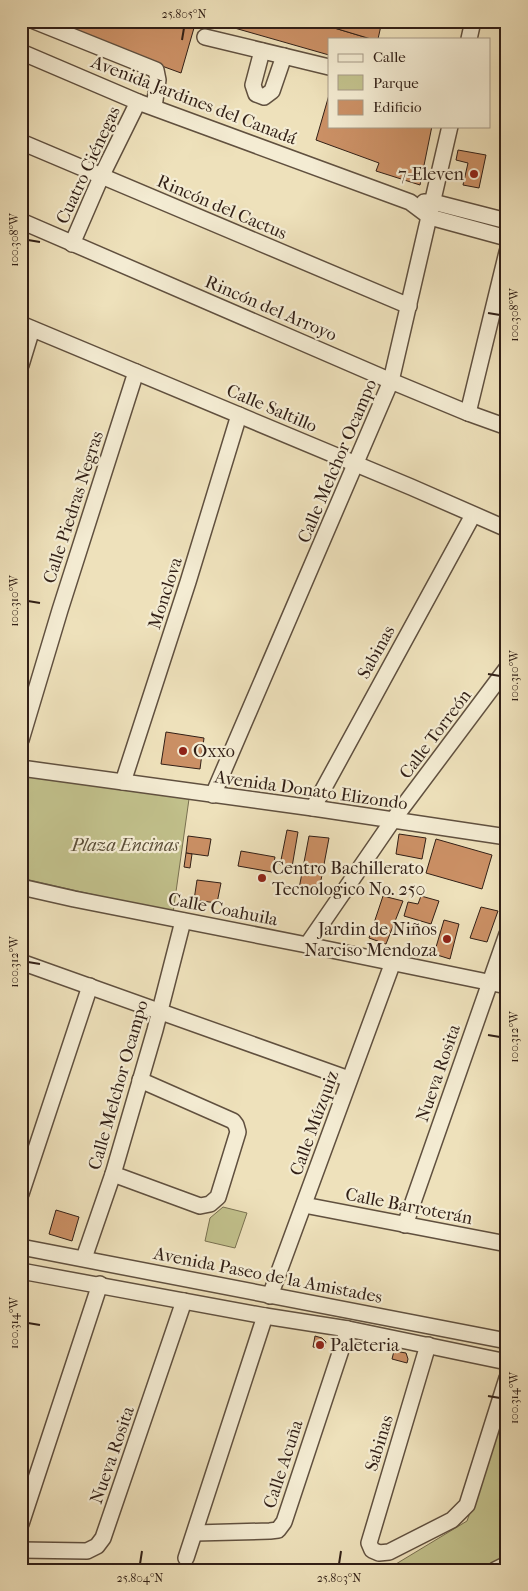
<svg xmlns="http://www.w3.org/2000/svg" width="528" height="1591" font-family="'IM FELL French Canon',serif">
<rect width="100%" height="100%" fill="#eee1bb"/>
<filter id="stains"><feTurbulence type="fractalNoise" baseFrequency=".004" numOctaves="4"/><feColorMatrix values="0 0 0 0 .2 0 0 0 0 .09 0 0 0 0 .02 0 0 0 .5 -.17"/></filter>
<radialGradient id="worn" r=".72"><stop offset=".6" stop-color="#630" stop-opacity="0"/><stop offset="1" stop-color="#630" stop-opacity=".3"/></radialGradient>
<g fill="#c1c08b" stroke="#797050">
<path d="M 21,774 L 189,799 L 173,913 L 21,878 Z"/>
<path d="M 223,1207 L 247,1213 L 235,1248 L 205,1241 L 210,1218 Z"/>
<path d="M 507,1408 L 507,1558 L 484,1570 L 386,1570 L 467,1521 Z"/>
</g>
<g fill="#cb9065" stroke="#311f16">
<path d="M 50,21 L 196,21 L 181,73 L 110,47 Z"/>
<path d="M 225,21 L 311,21 L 371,39 L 329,39 L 329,55 L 224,25 Z"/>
<path d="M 311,21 L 382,21 L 378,39 L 371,39 Z"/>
<path d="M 329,95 L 329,126 L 432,126 L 420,185 L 376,171 L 379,163 L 316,140 Z"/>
<path d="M 458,150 L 486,155 L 479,188 L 463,185 L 468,163 L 456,160 Z"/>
<path d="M 166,732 L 204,738 L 200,769 L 161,764 Z"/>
<path d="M 287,830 L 298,832 L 292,867 L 280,865 Z"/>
<path d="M 399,834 L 426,838 L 422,859 L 396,854 Z"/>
<path d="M 188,836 L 211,839 L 208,856 L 186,853 Z"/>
<path d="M 309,836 L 329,838 L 318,896 L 298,894 Z"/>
<path d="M 436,839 L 492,855 L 482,889 L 426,873 Z"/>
<path d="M 241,851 L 275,857 L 272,872 L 238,866 Z"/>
<path d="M 186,853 L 192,854 L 190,868 L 184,867 Z"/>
<path d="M 197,880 L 221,883 L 217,903 L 194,900 Z"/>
<path d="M 383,896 L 403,901 L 386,944 L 369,938 Z"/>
<path d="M 421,896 L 439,901 L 431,924 L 404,916 L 408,902 L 418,904 Z"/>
<path d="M 481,907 L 498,911 L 487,942 L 470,938 Z"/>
<path d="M 444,920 L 459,924 L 450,959 L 434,954 Z"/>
<path d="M 56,1210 L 79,1217 L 72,1241 L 49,1234 Z"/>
<path d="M 315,1336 L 322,1338 L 326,1342 L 324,1349 L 313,1347 Z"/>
<path d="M 394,1351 L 406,1353 L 408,1359 L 407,1363 L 392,1359 Z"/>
</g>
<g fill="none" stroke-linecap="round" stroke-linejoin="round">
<defs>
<g id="minor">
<path d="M 34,21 L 156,70 L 158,80 L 154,107"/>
<path d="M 205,37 L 329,67"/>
<path d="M 469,39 L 473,21"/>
<path d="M 262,51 L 253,85 L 256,94 L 264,97 L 272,91 L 284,56"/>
<path d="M 21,52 L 138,102 L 410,202 L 430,217 L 507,238"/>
<path d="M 21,142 L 409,306"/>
<path d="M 424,202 L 433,202 L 507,221"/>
<path d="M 21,221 L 391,381 L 468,413 L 507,427"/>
<path d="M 72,244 L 101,177 L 138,102"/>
<path d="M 21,324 L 411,487 L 507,529"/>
<path d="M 21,365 L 32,329"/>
<path d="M 468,413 L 507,252"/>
<path d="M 21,740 L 60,610 L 136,372"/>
<path d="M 21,768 L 313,808 L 507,837"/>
<path d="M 123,782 L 188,582 L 239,415"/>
<path d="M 213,795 L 391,381 L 450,126"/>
<path d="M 313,808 L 473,515"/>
<path d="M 21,887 L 74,899 L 307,945 L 507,986"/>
<path d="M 307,945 L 393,820 L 507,668"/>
<path d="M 21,962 L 349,1079"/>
<path d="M 113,1174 L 200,1206 L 210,1204 L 218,1197 L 238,1132 L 236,1125 L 233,1121 L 140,1080"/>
<path d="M 21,1194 L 90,986"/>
<path d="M 304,1205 L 507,1244"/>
<path d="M 405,1225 L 507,934"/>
<path d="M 21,1247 L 507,1341"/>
<path d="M 84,1258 L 113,1174 L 155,1030 L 183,921"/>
<path d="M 21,1271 L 265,1316 L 348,1329 L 507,1362"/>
<path d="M 270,1296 L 393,962"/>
<path d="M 428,1345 L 369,1543 L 372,1550 L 379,1553 L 389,1552 L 452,1520 L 467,1505 L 507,1378"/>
<path d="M 21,1524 L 100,1284"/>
<path d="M 195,1533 L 270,1531 L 278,1530 L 284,1522 L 348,1329"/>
<path d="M 21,1550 L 87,1551 L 97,1546 L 103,1538 L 184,1301"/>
<path d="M 186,1558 L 265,1316"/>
<path d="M 495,1570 L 507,1564"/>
</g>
</defs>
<use href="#minor" stroke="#60503f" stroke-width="18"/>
<use href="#minor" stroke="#f4ecd3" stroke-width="15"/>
</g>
<path fill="none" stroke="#311f16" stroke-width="2" d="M 182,40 L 184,28M 28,240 L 40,242M 488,313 L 500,315M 28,601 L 40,603M 488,674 L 500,676M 28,962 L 40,964M 488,1035 L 500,1037M 28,1323 L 40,1325M 488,1396 L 500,1398M 140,1564 L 142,1551M 339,1564 L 341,1551"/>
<g fill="#8f2418" stroke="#f4ecd3" stroke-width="2">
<circle cx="474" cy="174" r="5"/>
<circle cx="183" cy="751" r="5"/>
<circle cx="262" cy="878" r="5"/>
<circle cx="447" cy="939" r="5"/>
<circle cx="320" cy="1345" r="5"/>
</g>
<g text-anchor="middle" stroke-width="4.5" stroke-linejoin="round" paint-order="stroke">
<g font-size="18" fill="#311f16" stroke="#f4ecd3">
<text transform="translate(194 100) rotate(21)" y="6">Avenida Jardines del Canadá</text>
<text transform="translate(88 165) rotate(-65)" y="6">Cuatro Ciénegas</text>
<text transform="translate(222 207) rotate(23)" y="6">Rincón del Cactus</text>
<text transform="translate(271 308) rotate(23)" y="6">Rincón del Arroyo</text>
<text transform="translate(272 408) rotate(23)" y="6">Calle Saltillo</text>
<text transform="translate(337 461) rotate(-67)" y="6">Calle Melchor Ocampo</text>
<text transform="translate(73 507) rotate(-72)" y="6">Calle Piedras Negras</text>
<text transform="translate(165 593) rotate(-72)" y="6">Monclova</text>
<text transform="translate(376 652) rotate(-61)" y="6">Sabinas</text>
<text transform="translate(435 734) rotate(-53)" y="6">Calle Torreón</text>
<text transform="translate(311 790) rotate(8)" y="6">Avenida Donato Elizondo</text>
<text transform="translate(223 909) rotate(11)" y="6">Calle Coahuila</text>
<text transform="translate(438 1073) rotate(-71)" y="6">Nueva Rosita</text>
<text transform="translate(118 1085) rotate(-74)" y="6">Calle Melchor Ocampo</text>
<text transform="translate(314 1123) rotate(-70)" y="6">Calle Múzquiz</text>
<text transform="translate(409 1206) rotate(11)" y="6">Calle Barroterán</text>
<text transform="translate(268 1275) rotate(11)" y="6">Avenida Paseo de la Amistades</text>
<text transform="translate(379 1443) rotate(-73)" y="6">Sabinas</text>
<text transform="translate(112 1455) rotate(-71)" y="6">Nueva Rosita</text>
<text transform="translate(283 1464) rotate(-72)" y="6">Calle Acuña</text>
</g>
<g font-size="18" fill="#311f16" stroke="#f4ecd3" text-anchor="start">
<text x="464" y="180" text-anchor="end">7-Eleven</text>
<text x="193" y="757">Oxxo</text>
<text x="272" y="874">Centro Bachillerato<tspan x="272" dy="21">Tecnologico No. 250</tspan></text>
<text x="437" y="935" text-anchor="end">Jardin de Niños<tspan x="437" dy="21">Narciso Mendoza</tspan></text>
<text x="330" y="1351">Paleteria</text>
</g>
<g font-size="18" font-style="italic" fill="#5c4f39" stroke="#f4ecd3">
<text x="125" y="851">Plaza Encinas</text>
</g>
</g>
<rect width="528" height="1591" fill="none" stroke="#eee1bb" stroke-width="55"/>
<rect x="328" y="38" width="162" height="90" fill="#f4ecd3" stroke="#a69a87"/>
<rect x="338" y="54" width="25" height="8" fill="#f4ecd3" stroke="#a69a87"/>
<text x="373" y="62" font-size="15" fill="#311f16">Calle</text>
<rect x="338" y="75" width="25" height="15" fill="#c1c08b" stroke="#a69a87"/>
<text x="373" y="88" font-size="15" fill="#311f16">Parque</text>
<rect x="338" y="100" width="25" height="15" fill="#cb9065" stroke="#a69a87"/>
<text x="373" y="112" font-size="15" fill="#311f16">Edificio</text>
<rect x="28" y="28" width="472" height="1536" fill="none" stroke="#311f16" stroke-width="2"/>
<g font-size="12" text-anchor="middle" fill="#311f16">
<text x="184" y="18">25.805°N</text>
<text transform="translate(14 240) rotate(-90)" y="4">100.308°W</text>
<text transform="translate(514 315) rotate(-90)" y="4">100.308°W</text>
<text transform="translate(14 601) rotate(-90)" y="4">100.310°W</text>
<text transform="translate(514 676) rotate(-90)" y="4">100.310°W</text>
<text transform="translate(14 962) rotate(-90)" y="4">100.312°W</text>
<text transform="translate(514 1037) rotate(-90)" y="4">100.312°W</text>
<text transform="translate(14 1323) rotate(-90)" y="4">100.314°W</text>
<text transform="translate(514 1398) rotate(-90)" y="4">100.314°W</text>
<text x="140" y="1582">25.804°N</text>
<text x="339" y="1582">25.803°N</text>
</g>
<rect width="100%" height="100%" filter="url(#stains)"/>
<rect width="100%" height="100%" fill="url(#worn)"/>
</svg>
